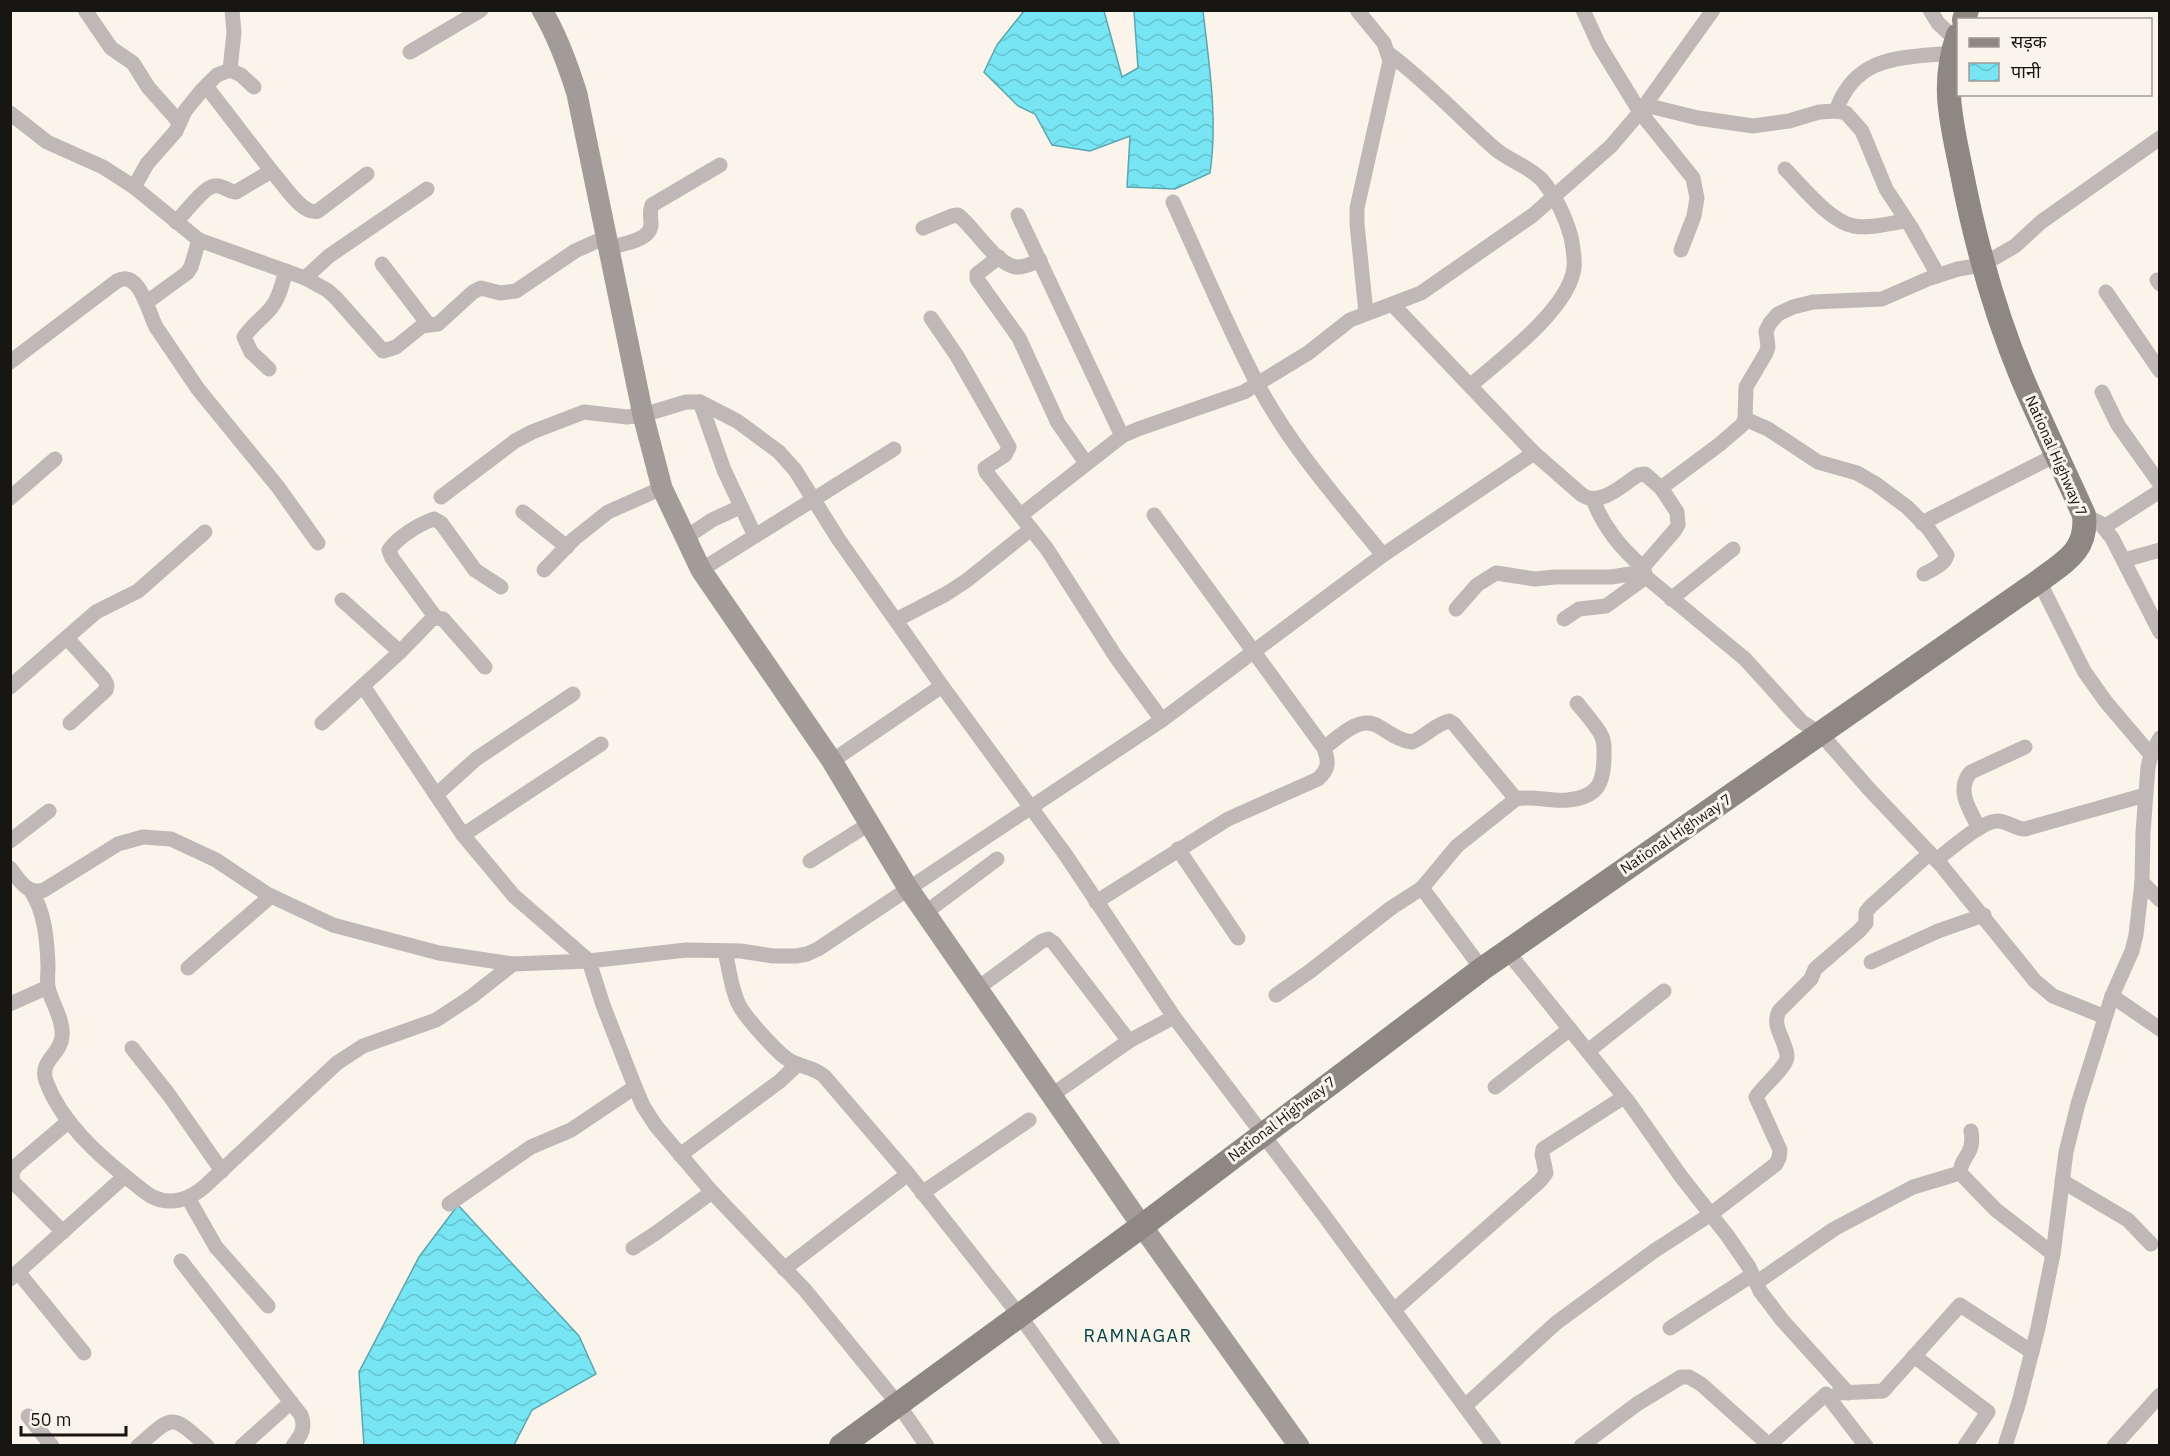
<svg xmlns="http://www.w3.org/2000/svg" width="2170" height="1456" font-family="'IBM Plex Sans','Noto Sans Devanagari',sans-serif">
<defs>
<pattern id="water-waves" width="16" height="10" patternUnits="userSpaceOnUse" patternTransform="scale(1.5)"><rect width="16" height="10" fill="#77e5f3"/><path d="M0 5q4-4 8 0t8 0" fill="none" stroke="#66c4cf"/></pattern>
</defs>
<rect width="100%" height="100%" fill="#faf4eb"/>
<g fill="url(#water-waves)" stroke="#5aa7b0" stroke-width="1.5">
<path d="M 1024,11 L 1104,11 L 1122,77 L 1138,68 L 1134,11 L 1203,11 C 1209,64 1218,119 1210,173 L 1175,189 L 1127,187 L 1130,136 L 1090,151 L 1052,145 L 1035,114 L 1018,106 L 984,72 L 997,45 Z"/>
<path d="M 458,1205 L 579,1336 L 596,1374 L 532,1410 L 514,1445 L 364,1446 L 359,1372 L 419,1257 Z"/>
</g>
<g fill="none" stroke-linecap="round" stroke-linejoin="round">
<g stroke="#beb9b7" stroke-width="15">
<path d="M 85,10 L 111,48 L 133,63 L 148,87 L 179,122"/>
<path d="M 1357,10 L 1384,43 L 1390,61 L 1357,208 L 1357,224 L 1366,313"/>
<path d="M 1583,10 L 1599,45 L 1640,112 L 1693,178 L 1697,198 L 1694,216 L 1681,250"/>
<path d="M 1930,10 L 1938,23 L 1956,40"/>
<path d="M 410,52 L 481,10"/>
<path d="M 1388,53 C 1426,81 1458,116 1493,147 C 1508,161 1528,165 1542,180 C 1556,197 1565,215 1571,237 C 1573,247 1575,257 1574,268 C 1569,309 1500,360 1470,386"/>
<path d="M 230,70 L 234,32 L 232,10"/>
<path d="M 206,86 L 273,173"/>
<path d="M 1645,105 L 1698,118 L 1753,126 L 1789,121 L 1819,112 L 1836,111 L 1846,113 L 1862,131 L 1886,189 L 1911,227 L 1938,275"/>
<path d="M 1836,111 C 1856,54 1902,58 1953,53"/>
<path d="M 10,113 L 47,142 L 103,167 L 134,187 L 199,240 L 305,278 L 327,290 L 336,298 L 383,351 L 396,347 L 422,326 L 438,324 L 473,292 L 481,288 L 500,293 L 516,291 L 575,251 L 606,237"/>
<path d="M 1785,169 C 1802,186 1830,222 1854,226 C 1870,229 1890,223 1906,221"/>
<path d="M 134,187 L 147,164 L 176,131 L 185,111 L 202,90 L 217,75 L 230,70 L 241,75 L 254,87"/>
<path d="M 1173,202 C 1201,263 1227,326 1258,385 C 1291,447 1339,501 1383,555"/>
<path d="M 1018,215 L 1122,436"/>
<path d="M 176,222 C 184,214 204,187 214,186 C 222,184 228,192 236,192 L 268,173 L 273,173 C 284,184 302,216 318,211 L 367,174"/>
<path d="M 923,228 L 952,216 L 958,215 C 975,228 994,263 1016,267 C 1024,268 1033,263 1040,260"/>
<path d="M 608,248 C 621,244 651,241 651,224 C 651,216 649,213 652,205 L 720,165"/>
<path d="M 999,257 L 977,274 L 977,279 L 1019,338 L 1058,423 L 1086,463"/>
<path d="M 382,264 L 428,324"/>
<path d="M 305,278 L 329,256 L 427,189"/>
<path d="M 2157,280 L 2160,284"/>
<path d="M 2106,292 L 2160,371"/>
<path d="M 147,302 L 187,273 L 191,267 L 199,240"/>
<path d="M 1393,305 L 1534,453 L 1582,495 C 1601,507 1622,485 1638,475 L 1645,474 L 1661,488 L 1677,512 L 1678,525 L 1675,530 L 1643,567 L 1646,577 L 1745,659 L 1802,722 L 1821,734 L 1869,789 L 1941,865 L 2035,981 L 2053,996 L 2105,1017"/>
<path d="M 931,318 L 957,356 L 1009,447 L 1005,455 L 985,468 L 986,472 L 1047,549 L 1116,657 L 1162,720"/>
<path d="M 10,362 L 117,281 C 140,269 148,312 156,327 L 198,389 L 278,487 L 318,543"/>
<path d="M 269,369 L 251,352 L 244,337 C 252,325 263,318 271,308 C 280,297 282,283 286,271"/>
<path d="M 2102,392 L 2118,425 L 2160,484"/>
<path d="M 700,402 L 724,470 L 755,536 L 701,570"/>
<path d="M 1745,419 L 1768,429 L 1818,462 L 1857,473 L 1876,484 L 1907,507 L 1928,528 L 1947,555 C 1944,565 1933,569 1924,574"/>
<path d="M 1661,488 L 1720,444 L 1742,425 L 1745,419 L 1746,387 L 1766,353 L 1768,347 L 1766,331 L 1770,323 L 1778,314 L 1793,307 L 1813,302 L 1882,299 L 1930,278 L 1958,269 L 1982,265 L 2015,246 L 2041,222 L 2160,138"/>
<path d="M 441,497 L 515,441 L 532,432 L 584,412 L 627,417 L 643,415 L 686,402 L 700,402 L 737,421 L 779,452 L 795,470 L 839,540 L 942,686 L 1065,854 L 1174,1017 L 1323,1214 L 1494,1446"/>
<path d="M 10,498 L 55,459"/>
<path d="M 1593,499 C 1602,525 1622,550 1643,567"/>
<path d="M 523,512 L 567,547"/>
<path d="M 1021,515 L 1122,436 L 1138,429 L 1244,392 L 1308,353 L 1350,320 L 1421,293 L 1533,215 L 1611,146 L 1640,112 L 1713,10"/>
<path d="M 2084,515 L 2100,523 L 2112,538 L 2160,632"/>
<path d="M 1922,523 L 2056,455"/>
<path d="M 2104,527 L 2160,491"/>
<path d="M 755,536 L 894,449"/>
<path d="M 685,538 L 712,520 L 740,507"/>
<path d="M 2124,560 L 2160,550"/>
<path d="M 544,570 L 574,539 L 608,512 L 662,488"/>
<path d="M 2039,581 L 2084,671 L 2106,702 L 2151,755"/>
<path d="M 1671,599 L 1733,549"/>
<path d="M 342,600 L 400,652"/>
<path d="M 1456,609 L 1477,585 L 1496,573 L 1535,579 L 1555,577 L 1611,577 L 1643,572"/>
<path d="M 436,618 L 392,558 L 389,550 C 398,537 419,524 434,519 L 441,523 L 475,570 L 501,587"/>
<path d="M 1564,619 L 1579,609 L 1606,606 L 1646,577"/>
<path d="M 896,620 L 946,594 L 966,581 L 1031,529"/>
<path d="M 67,638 L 104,679 L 107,685 L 106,690 L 70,723"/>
<path d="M 363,686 L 463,835 L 514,896 L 589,961 L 603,1005 L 635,1087 L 643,1106 L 656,1126 L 712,1192 L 805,1290 L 898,1404 L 927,1446"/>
<path d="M 10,687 L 96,612 L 138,591 L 205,532"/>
<path d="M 322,723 L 400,652 L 431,620 L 436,618 L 443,619 L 485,667"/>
<path d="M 1324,748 C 1339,737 1359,715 1378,726 C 1390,733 1398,740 1412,742 C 1425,737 1435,724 1449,721 L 1454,724 L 1516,799"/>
<path d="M 832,761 L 942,686"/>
<path d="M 436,795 L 476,759 L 573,694"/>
<path d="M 1979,828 C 1970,811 1955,789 1971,772 L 2025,747"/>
<path d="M 463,835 L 601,744"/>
<path d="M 10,841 L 49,811"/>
<path d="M 1178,849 L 1238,938"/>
<path d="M 1936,860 C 1950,850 1981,821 1997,821 C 2008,821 2015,829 2025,829 L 2145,795"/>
<path d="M 810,861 L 869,824"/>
<path d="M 10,868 C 19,880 27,895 44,890 L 118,844 L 143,837 L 171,839 L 216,860 L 267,894 L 333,925 L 439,953 L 513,964 L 589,961 L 686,950 L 741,951 L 773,956 L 796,956 L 807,954 L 818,949 L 1162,720 L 1383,555 L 1534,453"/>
<path d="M 2142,882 L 2160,900"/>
<path d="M 1422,888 L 1482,969"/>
<path d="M 31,891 C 45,912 47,940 48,965 C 48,973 47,981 48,988 C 52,1003 64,1021 62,1036 C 61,1055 39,1060 46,1081 C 61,1122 98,1155 131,1181 C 138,1186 146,1194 153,1197 C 171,1206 190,1199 204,1187 L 337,1063 L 363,1046 L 436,1020 L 471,997 L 513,964"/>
<path d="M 1096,902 L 1228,819 L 1318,779 C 1329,769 1329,762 1324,748 L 1154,515"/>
<path d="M 925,913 L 997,859"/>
<path d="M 725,951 C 729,968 731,989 739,1005 C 746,1018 774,1049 786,1058 C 797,1067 812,1066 824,1076 L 908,1174 L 1020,1316 L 1113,1446"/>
<path d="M 1507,951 L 1630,1104 L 1680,1175 L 1727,1235 L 1749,1267 L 1760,1291 L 1782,1320 L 1848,1393"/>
<path d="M 1871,962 L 1938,931 L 1984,915"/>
<path d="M 188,968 L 271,896"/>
<path d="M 978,988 L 1042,941 L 1048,939 L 1054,943 L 1129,1041"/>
<path d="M 1276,995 L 1309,972 L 1391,908 L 1422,888 L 1457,846 L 1516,799 C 1533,795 1550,802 1568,800 C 1598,797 1604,783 1604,756 C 1604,748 1605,741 1600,733 C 1594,723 1585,713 1577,703"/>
<path d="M 2112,996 L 2160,1029"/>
<path d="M 10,1004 L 48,987"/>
<path d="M 132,1048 L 169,1095 L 222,1171"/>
<path d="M 1588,1051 L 1664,991"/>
<path d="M 1495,1087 L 1570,1029"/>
<path d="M 1052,1095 L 1129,1041 L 1174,1017"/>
<path d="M 1971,1131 C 1975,1156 1961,1155 1960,1173 L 1996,1210 L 2053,1254"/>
<path d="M 680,1155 L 780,1081 L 798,1064"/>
<path d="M 2062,1181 L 2128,1220 L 2151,1244"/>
<path d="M 922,1193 L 1029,1120"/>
<path d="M 188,1198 L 216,1247 L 268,1306"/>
<path d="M 449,1204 L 531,1147 L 571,1130 L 635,1087"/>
<path d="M 63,1232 L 13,1182 L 12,1173 L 16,1166 L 69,1121"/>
<path d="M 633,1248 L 656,1233 L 712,1192"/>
<path d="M 181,1261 L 301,1415 C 306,1429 301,1435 293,1446"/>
<path d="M 784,1269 L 908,1174"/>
<path d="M 18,1272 L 84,1353"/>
<path d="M 10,1279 L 125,1176"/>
<path d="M 1756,1283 L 1834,1229 L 1913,1187 L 1960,1173"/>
<path d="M 1394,1310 L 1540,1181 L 1546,1173 L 1542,1154 L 1543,1149 L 1624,1097"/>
<path d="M 1670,1328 L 1752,1275"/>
<path d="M 1914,1356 L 1988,1412 L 1965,1446"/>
<path d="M 1838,1393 L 1883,1391 L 1960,1305 L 2032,1352"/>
<path d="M 1465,1406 L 1556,1323 L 1654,1251 L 1711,1214 L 1776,1164 L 1779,1158 L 1780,1150 L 1756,1097 C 1762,1087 1788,1066 1787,1056 C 1786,1040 1771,1027 1779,1011 L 1811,979 L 1815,969 L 1859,931 L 1866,923 L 1866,912 L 1871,906 L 1930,853"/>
<path d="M 28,1416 L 52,1446"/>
<path d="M 138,1446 C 174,1415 170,1413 207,1446"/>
<path d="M 242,1446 L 291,1402"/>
<path d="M 1581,1446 L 1637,1404 L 1681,1377 L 1689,1377 L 1701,1384 L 1769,1445 L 1826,1394 L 1866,1446"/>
<path d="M 2005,1446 L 2019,1402 L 2038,1328 L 2053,1254 L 2066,1152 L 2078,1104 L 2112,996 L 2132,951 L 2136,935 L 2142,882 L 2143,832 L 2148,767 L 2151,755 L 2160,738"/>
<path d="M 2114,1446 L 2160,1395"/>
</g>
<path stroke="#a29c98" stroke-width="21" d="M 542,10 C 558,37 568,65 577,94 L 643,415 L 662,488 L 701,570 L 832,761 L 908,888 L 1142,1226 L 1299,1446"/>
<g stroke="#8e8782" stroke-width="24">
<path d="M 1964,20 L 1967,10"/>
<path d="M 841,1446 L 1142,1226 L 1482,969 L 2039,581 C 2064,562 2088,551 2084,515 C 2064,470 2042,425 2022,378 C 1994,311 1975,241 1961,169 C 1951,120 1941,83 1958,35"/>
</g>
</g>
<g text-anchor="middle" stroke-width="6" stroke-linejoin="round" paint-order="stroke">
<g font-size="15" fill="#181613" stroke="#faf4eb">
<text transform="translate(2056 456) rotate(66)" y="5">National Highway 7</text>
<text transform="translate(1676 834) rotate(-34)" y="5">National Highway 7</text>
<text transform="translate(1282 1119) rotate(-37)" y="5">National Highway 7</text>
</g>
<g font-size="18" letter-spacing="1.5" fill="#014546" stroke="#faf4eb">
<text x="1138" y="1342">RAMNAGAR</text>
</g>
</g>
<rect width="2170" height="1456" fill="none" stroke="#181613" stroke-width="24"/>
<rect x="1957" y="18" width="195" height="78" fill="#faf4eb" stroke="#a09b95" stroke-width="1.5"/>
<rect x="1969" y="38" width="30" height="9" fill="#8e8782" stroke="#a09b95" stroke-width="1.5"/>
<text x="2011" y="48" font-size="18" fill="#181613">सड़क</text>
<rect x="1969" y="63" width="30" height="18" fill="url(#water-waves)" stroke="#a09b95" stroke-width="1.5"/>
<text x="2011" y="78" font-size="18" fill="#181613">पानी</text>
<path d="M21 1426v9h105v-9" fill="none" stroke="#181613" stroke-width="3"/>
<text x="30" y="1426" font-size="18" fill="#181613" stroke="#faf4eb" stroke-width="4.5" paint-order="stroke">50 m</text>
</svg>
